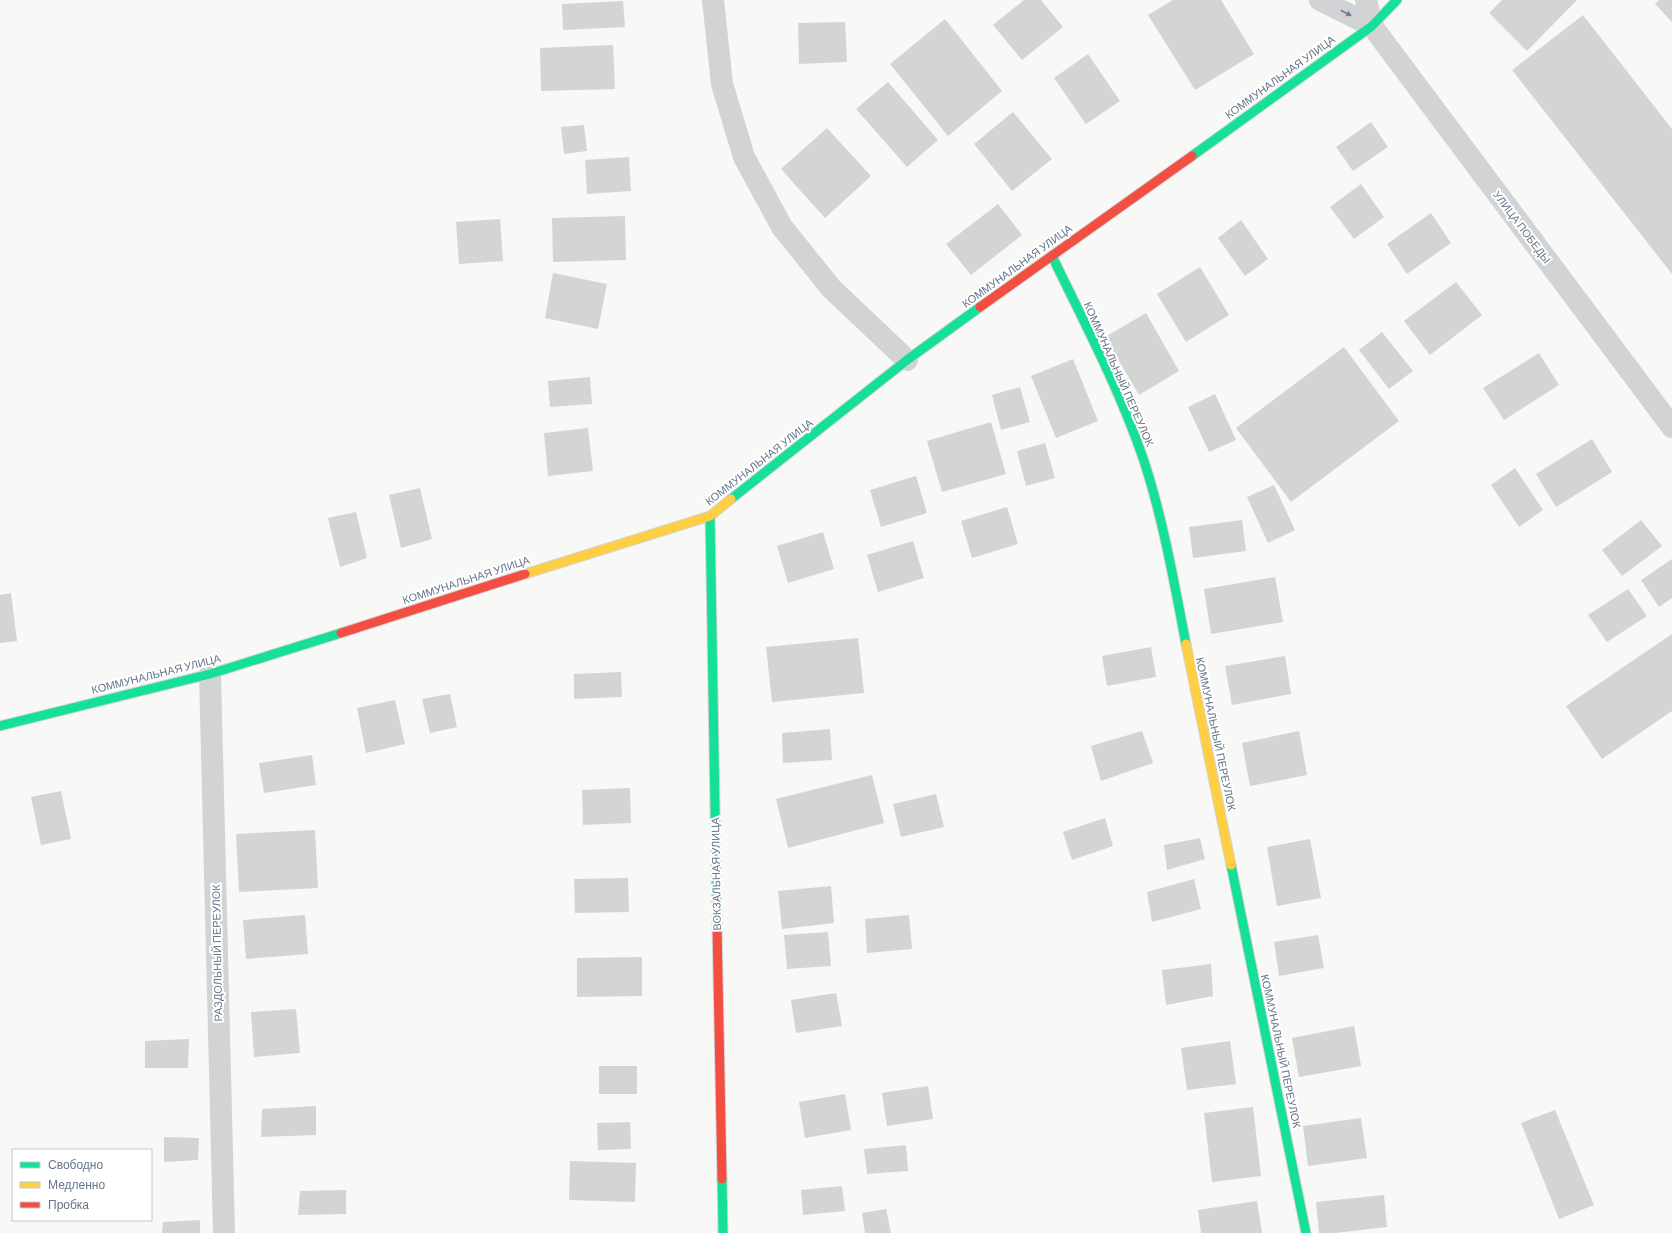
<svg xmlns="http://www.w3.org/2000/svg" width="1672" height="1233" font-family="Barlow,sans-serif">
<rect width="100%" height="100%" fill="#f8f8f7"/>
<g fill="#d3d4d4">
<path d="M 1024,0 L 1041,0 L 1063,27 L 1022,60 L 993,25 Z"/>
<path d="M 1173,0 L 1221,0 L 1254,54 L 1195,90 L 1148,15 Z"/>
<path d="M 1502,0 L 1577,0 L 1527,51 L 1489,13 Z"/>
<path d="M 1659,0 L 1672,0 L 1672,22 L 1655,4 Z"/>
<path d="M 623,1 L 625,27 L 563,30 L 562,4 Z"/>
<path d="M 1583,15 L 1672,129 L 1672,274 L 1512,70 Z"/>
<path d="M 945,19 L 1002,91 L 948,136 L 890,64 Z"/>
<path d="M 845,22 L 847,62 L 799,64 L 798,23 Z"/>
<path d="M 613,45 L 615,89 L 541,91 L 540,48 Z"/>
<path d="M 1088,54 L 1120,101 L 1086,124 L 1054,78 Z"/>
<path d="M 888,82 L 938,140 L 907,167 L 856,109 Z"/>
<path d="M 1013,112 L 1052,159 L 1012,191 L 974,144 Z"/>
<path d="M 1371,122 L 1388,147 L 1353,171 L 1336,147 Z"/>
<path d="M 584,125 L 587,151 L 564,154 L 561,127 Z"/>
<path d="M 827,128 L 871,176 L 825,218 L 781,169 Z"/>
<path d="M 629,157 L 631,191 L 587,194 L 585,160 Z"/>
<path d="M 1361,184 L 1384,217 L 1354,239 L 1330,207 Z"/>
<path d="M 998,204 L 1022,235 L 971,275 L 946,244 Z"/>
<path d="M 1431,213 L 1451,243 L 1407,274 L 1387,244 Z"/>
<path d="M 625,216 L 626,260 L 553,262 L 552,218 Z"/>
<path d="M 500,219 L 503,261 L 459,264 L 456,222 Z"/>
<path d="M 1241,220 L 1268,259 L 1245,276 L 1218,238 Z"/>
<path d="M 1200,267 L 1229,315 L 1186,342 L 1157,294 Z"/>
<path d="M 553,273 L 607,284 L 598,329 L 545,318 Z"/>
<path d="M 1456,282 L 1482,315 L 1430,355 L 1404,321 Z"/>
<path d="M 1146,313 L 1179,371 L 1139,395 L 1105,337 Z"/>
<path d="M 1382,332 L 1413,371 L 1389,389 L 1359,350 Z"/>
<path d="M 1344,347 L 1399,421 L 1291,502 L 1236,428 Z"/>
<path d="M 1539,353 L 1559,385 L 1504,420 L 1483,388 Z"/>
<path d="M 1073,359 L 1098,421 L 1056,438 L 1031,376 Z"/>
<path d="M 590,377 L 592,404 L 550,407 L 548,381 Z"/>
<path d="M 1020,387 L 1030,422 L 1001,430 L 992,395 Z"/>
<path d="M 1215,394 L 1236,440 L 1209,452 L 1188,407 Z"/>
<path d="M 991,422 L 1006,474 L 942,492 L 927,441 Z"/>
<path d="M 588,428 L 593,471 L 548,476 L 544,433 Z"/>
<path d="M 1592,439 L 1612,472 L 1556,507 L 1536,474 Z"/>
<path d="M 1045,443 L 1055,478 L 1026,486 L 1017,451 Z"/>
<path d="M 1515,468 L 1543,510 L 1519,527 L 1491,485 Z"/>
<path d="M 916,476 L 927,513 L 881,527 L 870,490 Z"/>
<path d="M 1274,485 L 1295,530 L 1268,543 L 1247,497 Z"/>
<path d="M 420,488 L 432,539 L 401,548 L 389,495 Z"/>
<path d="M 1007,507 L 1018,544 L 972,558 L 961,521 Z"/>
<path d="M 356,512 L 367,558 L 340,567 L 328,518 Z"/>
<path d="M 1242,520 L 1246,551 L 1193,558 L 1189,527 Z"/>
<path d="M 1641,520 L 1662,546 L 1622,576 L 1602,550 Z"/>
<path d="M 823,532 L 834,569 L 788,583 L 777,546 Z"/>
<path d="M 913,541 L 924,578 L 878,592 L 867,555 Z"/>
<path d="M 1672,559 L 1672,598 L 1659,607 L 1641,580 Z"/>
<path d="M 1275,577 L 1283,622 L 1211,634 L 1204,589 Z"/>
<path d="M 1628,589 L 1647,616 L 1607,642 L 1588,615 Z"/>
<path d="M 11,593 L 17,641 L 0,643 L 0,595 Z"/>
<path d="M 1672,634 L 1672,711 L 1602,759 L 1566,706 Z"/>
<path d="M 858,638 L 864,693 L 772,702 L 766,647 Z"/>
<path d="M 1151,647 L 1156,677 L 1107,686 L 1102,656 Z"/>
<path d="M 1285,656 L 1291,694 L 1232,705 L 1225,666 Z"/>
<path d="M 621,672 L 622,697 L 574,699 L 574,674 Z"/>
<path d="M 450,694 L 457,727 L 430,733 L 422,699 Z"/>
<path d="M 395,700 L 405,744 L 366,753 L 357,708 Z"/>
<path d="M 830,729 L 832,760 L 783,763 L 782,733 Z"/>
<path d="M 1142,731 L 1153,763 L 1101,781 L 1091,746 Z"/>
<path d="M 1299,731 L 1307,775 L 1250,786 L 1242,743 Z"/>
<path d="M 312,755 L 316,785 L 264,793 L 259,763 Z"/>
<path d="M 872,775 L 884,823 L 788,848 L 776,799 Z"/>
<path d="M 630,788 L 631,823 L 583,825 L 582,790 Z"/>
<path d="M 61,791 L 71,839 L 41,845 L 31,797 Z"/>
<path d="M 936,794 L 944,827 L 901,837 L 893,804 Z"/>
<path d="M 1105,818 L 1113,846 L 1072,860 L 1063,832 Z"/>
<path d="M 315,830 L 318,888 L 239,892 L 236,834 Z"/>
<path d="M 1200,838 L 1205,859 L 1167,870 L 1164,845 Z"/>
<path d="M 1310,839 L 1321,898 L 1277,906 L 1267,847 Z"/>
<path d="M 628,878 L 629,912 L 575,913 L 574,879 Z"/>
<path d="M 1194,879 L 1201,909 L 1152,922 L 1147,892 Z"/>
<path d="M 831,886 L 834,923 L 782,929 L 778,891 Z"/>
<path d="M 305,915 L 308,954 L 246,959 L 243,920 Z"/>
<path d="M 909,915 L 912,949 L 867,953 L 865,919 Z"/>
<path d="M 828,932 L 831,966 L 787,969 L 784,935 Z"/>
<path d="M 1318,935 L 1324,968 L 1279,976 L 1274,942 Z"/>
<path d="M 642,957 L 642,996 L 577,997 L 577,958 Z"/>
<path d="M 1211,964 L 1213,996 L 1166,1005 L 1162,970 Z"/>
<path d="M 836,993 L 842,1026 L 796,1033 L 791,1000 Z"/>
<path d="M 296,1009 L 300,1053 L 254,1057 L 251,1012 Z"/>
<path d="M 1354,1026 L 1361,1066 L 1299,1077 L 1292,1038 Z"/>
<path d="M 189,1039 L 188,1068 L 145,1068 L 145,1041 Z"/>
<path d="M 1230,1041 L 1236,1084 L 1187,1090 L 1181,1048 Z"/>
<rect x="599" y="1066" width="38" height="28"/>
<path d="M 928,1086 L 933,1119 L 887,1126 L 882,1093 Z"/>
<path d="M 845,1094 L 851,1130 L 805,1138 L 799,1102 Z"/>
<path d="M 316,1106 L 316,1135 L 261,1137 L 262,1109 Z"/>
<path d="M 1253,1107 L 1261,1176 L 1212,1182 L 1204,1113 Z"/>
<path d="M 1555,1110 L 1594,1205 L 1559,1219 L 1521,1123 Z"/>
<path d="M 1361,1118 L 1367,1158 L 1308,1166 L 1303,1126 Z"/>
<path d="M 630,1122 L 631,1149 L 598,1150 L 597,1123 Z"/>
<path d="M 164,1137 L 199,1138 L 198,1160 L 164,1162 Z"/>
<path d="M 906,1145 L 908,1171 L 867,1174 L 864,1149 Z"/>
<path d="M 570,1161 L 636,1163 L 635,1202 L 569,1200 Z"/>
<path d="M 842,1186 L 845,1211 L 803,1215 L 801,1190 Z"/>
<path d="M 346,1190 L 346,1214 L 298,1215 L 300,1191 Z"/>
<path d="M 1384,1195 L 1387,1227 L 1335,1233 L 1319,1233 L 1316,1202 Z"/>
<path d="M 1257,1201 L 1262,1233 L 1201,1233 L 1198,1210 Z"/>
<path d="M 886,1209 L 891,1233 L 865,1233 L 862,1213 Z"/>
<path d="M 200,1220 L 200,1233 L 162,1233 L 163,1222 Z"/>
</g>
<g fill="none" stroke-linecap="round" stroke-linejoin="round">
<defs>
<g id="fast">
<path d="M 1192,156 L 1372,26 L 1397,0"/>
<path d="M 1052,256 C 1084,322 1119,388 1143,458 C 1163,518 1174,582 1186,644"/>
<path d="M 731,499 L 907,360 L 980,307"/>
<path d="M 710,516 L 717,926"/>
<path d="M 0,726 L 210,674 L 341,633"/>
<path d="M 1231,865 L 1306,1233"/>
<path d="M 722,1179 L 723,1233"/>
</g>
<g id="slow">
<path d="M 525,574 L 710,516 L 731,499"/>
<path d="M 1186,644 L 1231,865"/>
</g>
<g id="jam">
<path d="M 980,307 L 1192,156"/>
<path d="M 341,633 L 525,574"/>
<path d="M 717,926 L 722,1179"/>
</g>
</defs>
<use href="#fast" stroke="#d3d5d7" stroke-width="11"/>
<use href="#slow" stroke="#d3d5d7" stroke-width="11"/>
<use href="#jam" stroke="#d3d5d7" stroke-width="11"/>
<g stroke="#d2d3d4" stroke-width="22">
<path d="M 713,0 L 722,84 L 744,157 L 782,227 L 831,288 L 907,360"/>
<path d="M 1320,0 L 1372,26"/>
<path d="M 1366,0 L 1372,26 L 1672,427"/>
<path d="M 210,674 L 224,1233"/>
</g>
<use href="#fast" stroke="#16e098" stroke-width="9"/>
<use href="#slow" stroke="#ffcf43" stroke-width="9"/>
<use href="#jam" stroke="#f24e42" stroke-width="9"/>
</g>
<defs><path id="oneway-solid" d="M-6-.8H1V-3.2L6.5 0L1 3.2V.8H-6Z"/></defs>
<use fill="#717e90" href="#oneway-solid" transform="translate(1346 13) rotate(27)"/>
<g text-anchor="middle" stroke-width="4" stroke-linejoin="round" paint-order="stroke">
<g font-size="11" fill="#667589" stroke="#fff">
<text transform="translate(1280 77) rotate(-36)" y="4">КОММУНАЛЬНАЯ УЛИЦА</text>
<text transform="translate(1522 227) rotate(53)" y="4">УЛИЦА ПОБЕДЫ</text>
<text transform="translate(1017 266) rotate(-36)" y="4">КОММУНАЛЬНАЯ УЛИЦА</text>
<text transform="translate(1119 374) rotate(66)" y="4">КОММУНАЛЬНЫЙ ПЕРЕУЛОК</text>
<text transform="translate(759 462) rotate(-38)" y="4">КОММУНАЛЬНАЯ УЛИЦА</text>
<text transform="translate(466 580) rotate(-18)" y="4">КОММУНАЛЬНАЯ УЛИЦА</text>
<text transform="translate(156 674) rotate(-14)" y="4">КОММУНАЛЬНАЯ УЛИЦА</text>
<text transform="translate(1216 734) rotate(78)" y="4">КОММУНАЛЬНЫЙ ПЕРЕУЛОК</text>
<text transform="translate(716 874) rotate(-91)" y="4">ВОКЗАЛЬНАЯ УЛИЦА</text>
<text transform="translate(217 953) rotate(-91)" y="4">РАЗДОЛЬНЫЙ ПЕРЕУЛОК</text>
<text transform="translate(1281 1051) rotate(78)" y="4">КОММУНАЛЬНЫЙ ПЕРЕУЛОК</text>
</g>
</g>
<rect x="12" y="1149" width="140" height="72" fill="#ffffff" stroke="#c2c8d0"/>
<rect x="20" y="1162" width="20" height="6" fill="#16e098" stroke="#c2c8d0"/>
<text x="48" y="1169" font-size="12" fill="#667589">Свободно</text>
<rect x="20" y="1182" width="20" height="6" fill="#ffcf43" stroke="#c2c8d0"/>
<text x="48" y="1189" font-size="12" fill="#667589">Медленно</text>
<rect x="20" y="1202" width="20" height="6" fill="#f24e42" stroke="#c2c8d0"/>
<text x="48" y="1209" font-size="12" fill="#667589">Пробка</text>
</svg>
